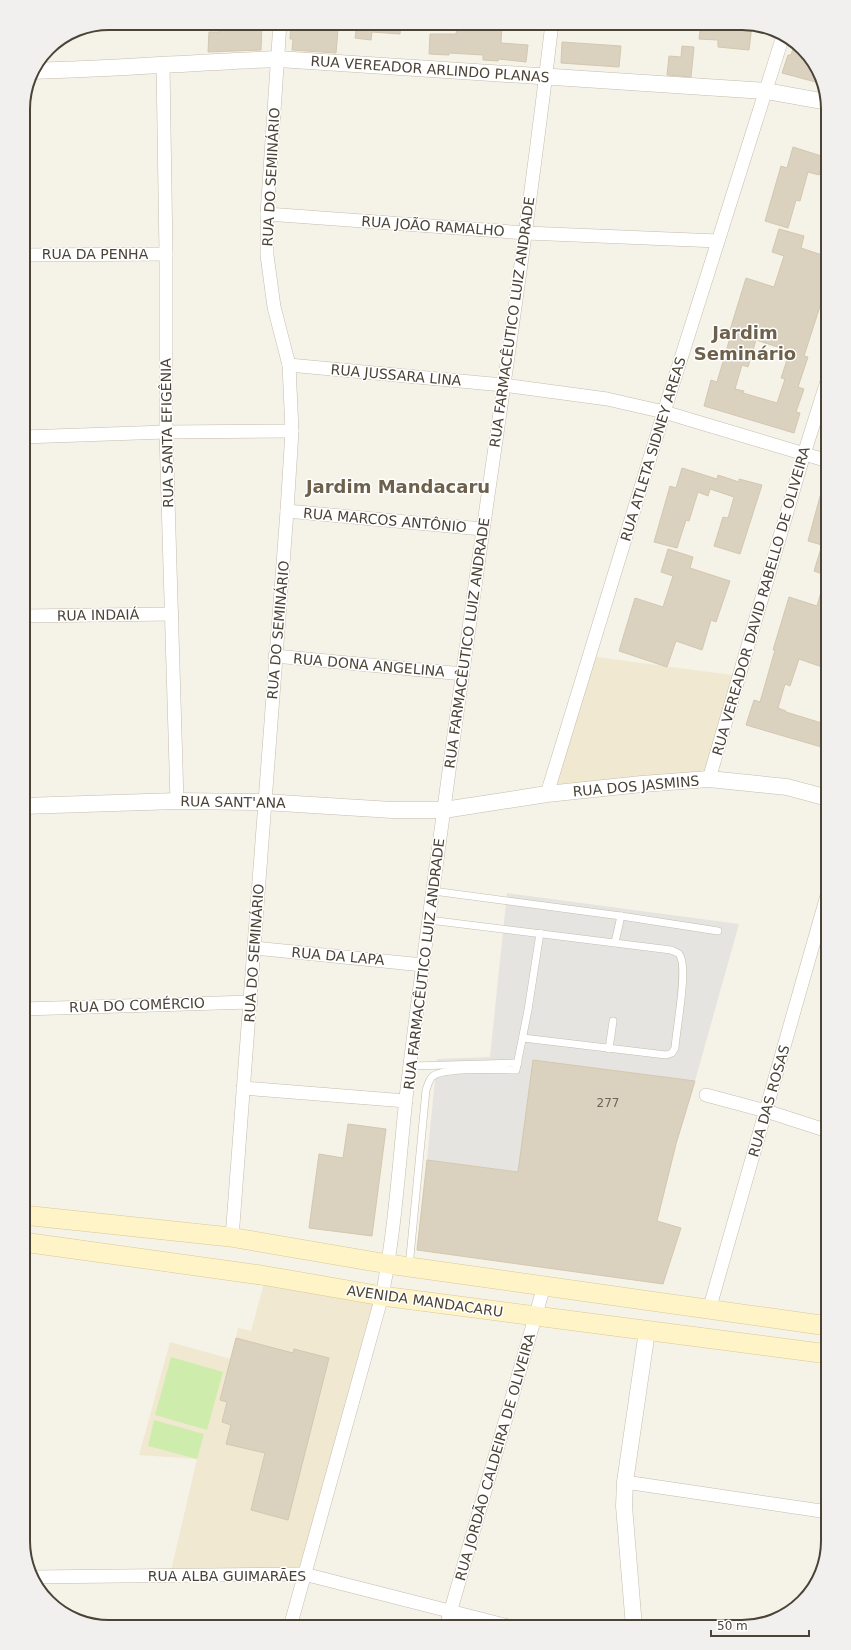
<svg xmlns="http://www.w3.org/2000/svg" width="851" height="1650" font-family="'DejaVu Sans',sans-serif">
<rect width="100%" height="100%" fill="#f5f2e8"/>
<g fill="#f0e8d1">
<path d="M 589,656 L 739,676 L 709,779 L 547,794 Z"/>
<path d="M 266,1276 L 382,1296 L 304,1574 L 170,1575 L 197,1459 L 139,1455 L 170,1342 L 231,1359 L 238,1328 L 251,1331 Z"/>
</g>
<g fill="#ceedad">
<path d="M 171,1357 L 223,1372 L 207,1430 L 155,1415 Z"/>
<path d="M 154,1420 L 204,1434 L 197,1459 L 148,1446 Z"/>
</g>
<path fill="#e6e4e0" d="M 507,893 L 739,924 L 695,1081 L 534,1060 L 518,1172 L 427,1160 L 437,1059 L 490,1057 Z"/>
<g fill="#dbd1bf" stroke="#d4c7af" fill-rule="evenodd">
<path d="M 220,23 L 262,23 L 261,50 L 208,52 L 209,32 L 219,32 Z"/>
<path d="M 357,23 L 401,23 L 400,34 L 372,32 L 371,40 L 355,38 Z"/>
<path d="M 486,23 L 502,23 L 501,43 L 528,45 L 526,62 L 499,59 L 498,61 L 483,60 L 483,55 L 449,53 L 449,55 L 429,54 L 430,34 L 456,34 L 457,28 L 485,30 Z"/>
<path d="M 701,23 L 748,23 L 752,25 L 749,50 L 718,47 L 718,40 L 699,39 Z"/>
<path d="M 291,24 L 338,29 L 336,53 L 292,50 L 293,39 L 290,39 Z"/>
<path d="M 562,42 L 621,46 L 619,67 L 561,63 Z"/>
<path d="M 795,42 L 821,76 L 823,84 L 782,73 L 788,55 L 791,55 Z"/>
<path d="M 682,46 L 694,47 L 691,77 L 667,75 L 669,56 L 681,57 Z"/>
<path d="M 793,147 L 828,158 L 828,171 L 821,169 L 819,175 L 808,172 L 800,201 L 796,200 L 788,228 L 765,221 L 781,166 L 787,168 Z"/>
<path d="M 779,229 L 804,236 L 801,248 L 828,257 L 828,302 L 822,300 L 804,356 L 808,357 L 798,387 L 804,389 L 796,412 L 800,413 L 794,433 L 704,406 L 711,380 L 717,382 L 732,331 L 730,330 L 746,278 L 774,287 L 784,256 L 772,252 ZM 756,340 L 790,351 L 781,378 L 785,379 L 777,403 L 743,393 L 744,391 L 735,389 L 742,365 L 748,367 Z"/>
<path d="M 682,468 L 717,479 L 718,475 L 739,482 L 739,479 L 762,485 L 740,554 L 714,546 L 723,517 L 728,518 L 734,497 L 710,489 L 708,496 L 698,492 L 689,521 L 686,520 L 677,548 L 654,542 L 670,486 L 676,488 Z"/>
<path d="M 825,478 L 828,478 L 828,576 L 814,571 L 822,545 L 808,541 Z"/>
<path d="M 668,549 L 693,557 L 690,568 L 730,581 L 716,622 L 711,620 L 702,650 L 676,641 L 667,667 L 619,651 L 635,598 L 663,607 L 673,576 L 661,572 Z"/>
<path d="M 825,578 L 828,578 L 828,614 L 820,640 L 828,642 L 828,669 L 799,659 L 790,686 L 785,684 L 778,708 L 786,711 L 786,712 L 828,725 L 828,749 L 746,725 L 754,700 L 760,702 L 775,650 L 773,650 L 789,597 L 817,606 Z"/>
<path d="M 533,1060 L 695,1081 L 676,1144 L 657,1221 L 681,1228 L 663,1284 L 417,1250 L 427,1160 L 518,1172 Z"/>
<path d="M 348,1124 L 386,1129 L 372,1236 L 309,1228 L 319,1154 L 343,1158 Z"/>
<path d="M 236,1338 L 293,1353 L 294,1349 L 329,1358 L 288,1520 L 251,1510 L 265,1453 L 226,1444 L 231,1425 L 222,1422 L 227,1402 L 220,1400 Z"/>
</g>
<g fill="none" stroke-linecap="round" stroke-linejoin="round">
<defs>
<g id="service">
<path d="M 433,891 L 621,916"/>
<path d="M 429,920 L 671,950 C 673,951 677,952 679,954 C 689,965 676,1030 675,1048 L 672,1053 L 666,1055 L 523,1038"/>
<path d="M 615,942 L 621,916 L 718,931"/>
<path d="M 609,1049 L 613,1021"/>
<path d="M 411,1066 L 518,1063"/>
<path d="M 409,1267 L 426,1090 C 428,1085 429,1079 433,1076 C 444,1067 500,1070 516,1070 L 528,1010 L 540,933"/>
</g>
<g id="minor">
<path d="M 163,65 L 166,254 L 166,432 L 177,801"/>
<path d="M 267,214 L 526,233 L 718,241"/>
<path d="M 23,255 L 166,254"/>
<path d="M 289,365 L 503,385 L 607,399 L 664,412 L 828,461"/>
<path d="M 23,437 L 166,432 L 292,431"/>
<path d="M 287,511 L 482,529"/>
<path d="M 23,616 L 172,614"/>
<path d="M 275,656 L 463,674"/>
<path d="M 709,779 L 804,454 L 828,378"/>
<path d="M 547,794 L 664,412 L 783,36"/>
<path d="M 254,948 L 423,965"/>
<path d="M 23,1009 L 251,1002"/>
<path d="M 243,1088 L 406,1101"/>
<path d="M 706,1095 L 766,1111 L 828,1131"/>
<path d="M 232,1238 L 287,511 L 292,431 L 289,365 L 274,307 L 267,255 L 267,214 L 280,23"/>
<path d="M 709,1310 L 828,892"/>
<path d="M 625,1482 L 828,1512"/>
<path d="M 32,1577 L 304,1574 L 512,1627"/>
<path d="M 290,1627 L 382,1296 C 395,1231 399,1164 406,1098 C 417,1004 430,910 443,816 C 478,551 521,288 552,23"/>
<path d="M 446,1627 L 544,1286"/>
</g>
<g id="tertiary">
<path d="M 32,71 C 114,69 196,62 278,59 L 766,91 L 827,102"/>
<path d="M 23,806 L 177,801 L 264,802 L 392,810 L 444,810 L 547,794 L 642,784 L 709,779 L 787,787 L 828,798"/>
<path d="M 634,1627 L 624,1506 L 625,1482 L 647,1331"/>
</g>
<g id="secondary">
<path d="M 23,1215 L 230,1237 L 388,1264 L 828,1326"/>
<path d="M 23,1242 L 261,1275 L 382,1296 L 828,1354"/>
</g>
</defs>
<use href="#service" stroke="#c5bdac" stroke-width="8"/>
<use href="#minor" stroke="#c5bdac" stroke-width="14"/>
<use href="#tertiary" stroke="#c5bdac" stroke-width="17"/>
<use href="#secondary" stroke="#dac994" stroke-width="20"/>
<use href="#service" stroke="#fff" stroke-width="7"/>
<use href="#minor" stroke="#fff" stroke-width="13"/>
<use href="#tertiary" stroke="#fff" stroke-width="16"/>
<use href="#secondary" stroke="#fff4c8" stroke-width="19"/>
</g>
<g text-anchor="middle" stroke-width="3" stroke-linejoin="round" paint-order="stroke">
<g font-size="12" fill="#6e6658">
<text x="608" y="1107">277</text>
</g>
<g font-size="14" fill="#4a4336" stroke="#fff">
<text transform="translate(430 69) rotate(4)" y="5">RUA VEREADOR ARLINDO PLANAS</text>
<text transform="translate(271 177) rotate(-87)" y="5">RUA DO SEMINÁRIO</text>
<text transform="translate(433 226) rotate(4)" y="5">RUA JOÃO RAMALHO</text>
<text x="95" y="259">RUA DA PENHA</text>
<text transform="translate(512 322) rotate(-82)" y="5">RUA FARMACÊUTICO LUIZ ANDRADE</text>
<text transform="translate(396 375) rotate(5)" y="5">RUA JUSSARA LINA</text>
<text transform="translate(167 433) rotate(-91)" y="5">RUA SANTA EFIGÊNIA</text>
<text transform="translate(653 449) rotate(-73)" y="5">RUA ATLETA SIDNEY AREAS</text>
<text transform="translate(385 520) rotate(5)" y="5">RUA MARCOS ANTÔNIO</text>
<text transform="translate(761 601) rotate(-74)" y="5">RUA VEREADOR DAVID RABELLO DE OLIVEIRA</text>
<text transform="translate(98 615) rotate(-1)" y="5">RUA INDAIÁ</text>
<text transform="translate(278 630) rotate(-85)" y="5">RUA DO SEMINÁRIO</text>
<text transform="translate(467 643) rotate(-82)" y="5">RUA FARMACÊUTICO LUIZ ANDRADE</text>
<text transform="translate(369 665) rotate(5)" y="5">RUA DONA ANGELINA</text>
<text transform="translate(636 786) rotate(-5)" y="5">RUA DOS JASMINS</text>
<text transform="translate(233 802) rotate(1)" y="5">RUA SANT'ANA</text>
<text transform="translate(254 953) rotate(-86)" y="5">RUA DO SEMINÁRIO</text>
<text transform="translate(338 956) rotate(5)" y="5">RUA DA LAPA</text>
<text transform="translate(424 964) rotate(-83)" y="5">RUA FARMACÊUTICO LUIZ ANDRADE</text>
<text transform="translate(137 1005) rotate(-2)" y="5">RUA DO COMÉRCIO</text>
<text transform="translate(769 1101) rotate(-74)" y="5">RUA DAS ROSAS</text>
<text transform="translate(425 1301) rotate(8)" y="5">AVENIDA MANDACARU</text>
<text transform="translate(495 1457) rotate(-74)" y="5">RUA JORDÃO CALDEIRA DE OLIVEIRA</text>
<text x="227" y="1581">RUA ALBA GUIMARÃES</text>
</g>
<g font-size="18" font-weight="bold" fill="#6e614c" stroke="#fff">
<text x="745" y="339">Jardim<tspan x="745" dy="21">Seminário</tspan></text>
<text x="398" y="493">Jardim Mandacaru</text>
</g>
</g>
<path d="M0 0H851V1650H0ZM109 30H742A79 79 0 0 1 821 109V1541A79 79 0 0 1 742 1620H109A79 79 0 0 1 30 1541V109A79 79 0 0 1 109 30Z" fill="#f1f0ef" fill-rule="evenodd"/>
<path fill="none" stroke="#4a4336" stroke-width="2" d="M109 30H742A79 79 0 0 1 821 109V1541A79 79 0 0 1 742 1620H109A79 79 0 0 1 30 1541V109A79 79 0 0 1 109 30Z"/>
<path d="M711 1630v6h98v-6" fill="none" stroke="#4a4336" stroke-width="2"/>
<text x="717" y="1630" font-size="12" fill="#4a4336" stroke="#ffffff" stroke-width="3" paint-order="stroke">50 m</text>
</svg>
